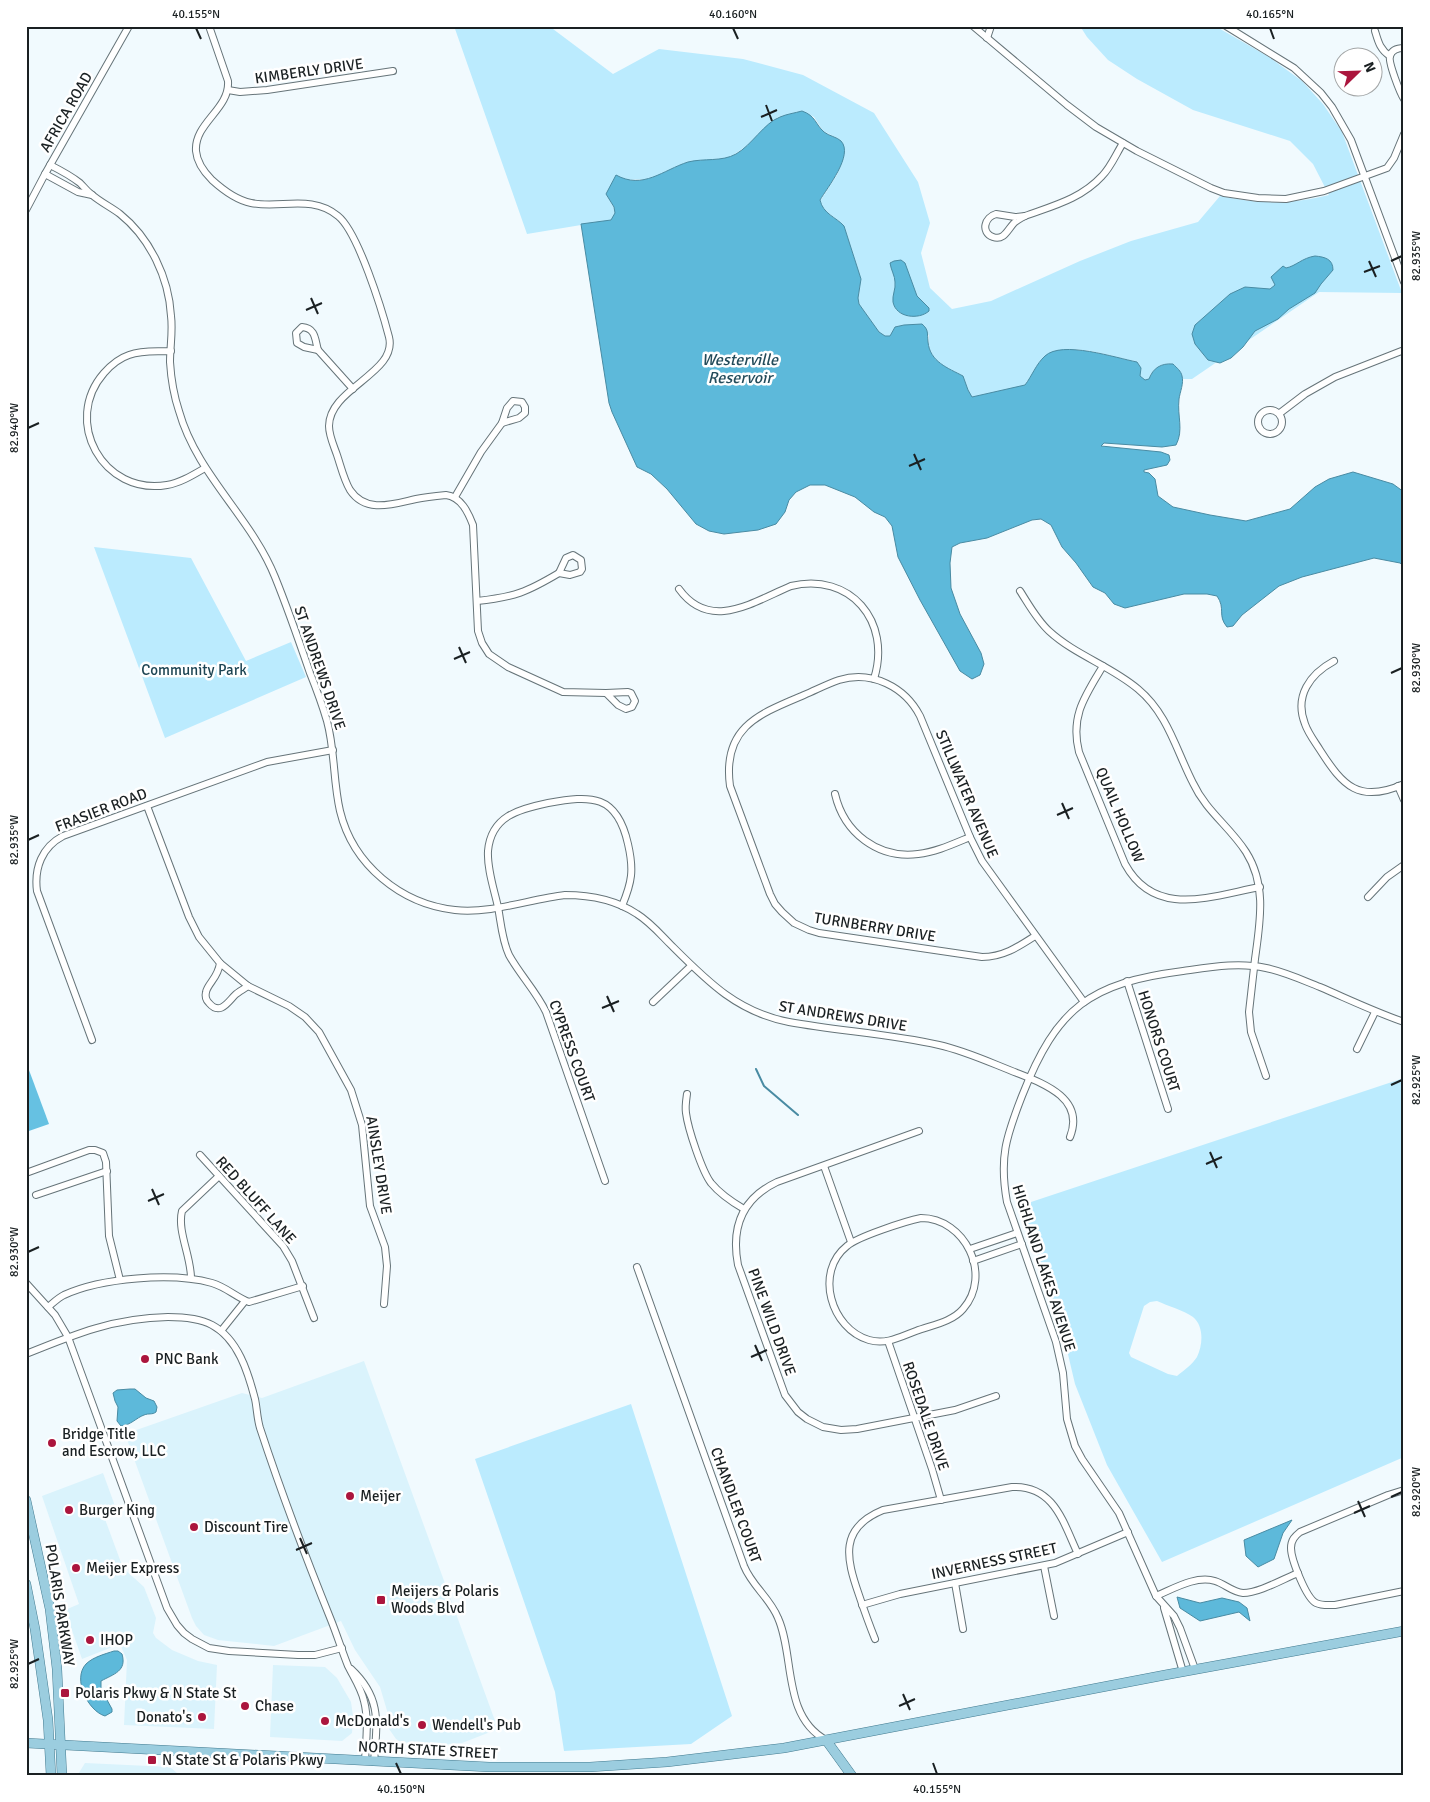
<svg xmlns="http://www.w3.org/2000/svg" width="1430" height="1802" font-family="Signika,sans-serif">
<rect width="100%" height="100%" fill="#f1fafe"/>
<g fill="#daf3fc">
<path d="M 364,1361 L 498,1729 L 462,1743 L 440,1745 L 401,1742 L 396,1739 L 387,1726 L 388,1714 L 380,1687 L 355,1650 L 341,1621 L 274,1646 L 218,1640 L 204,1635 L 196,1626 L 192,1618 L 125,1434 L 242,1393 L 262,1398 Z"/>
<path d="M 103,1473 L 115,1506 L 102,1511 L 123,1568 L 144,1587 L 156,1618 L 153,1633 L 156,1638 L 172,1650 L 198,1661 L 217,1665 L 214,1729 L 124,1725 L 127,1660 L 120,1644 L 82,1659 L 65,1610 L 79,1604 L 42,1496 Z"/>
<path d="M 273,1665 L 325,1667 L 337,1678 L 351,1702 L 353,1716 L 352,1733 L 342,1741 L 270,1737 Z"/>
<path d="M 85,1763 L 170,1767 L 178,1774 L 184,1776 L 77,1776 Z"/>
</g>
<g fill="#bbebfe" fill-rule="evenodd">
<path d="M 454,26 L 549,26 L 613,74 L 659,49 L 743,59 L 803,75 L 874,113 L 918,182 L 930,223 L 921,253 L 930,288 L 952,309 L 991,301 L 1080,261 L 1131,241 L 1198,222 L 1220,196 C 1261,204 1287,205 1329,195 L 1313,164 L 1290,141 L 1193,110 L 1137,79 L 1108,60 L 1087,37 L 1080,26 L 1215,26 L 1269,57 L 1302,81 L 1323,104 L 1342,132 L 1402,293 L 1319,292 L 1192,379 L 1183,379 L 1180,371 L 1151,373 L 1149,379 L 1145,380 L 1140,376 L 1141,368 L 1137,362 C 1119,358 1073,343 1057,352 C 1048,356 1031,376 1025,385 L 972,397 L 968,390 L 963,376 C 945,367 925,359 929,335 L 904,325 L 895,327 L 890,336 L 885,336 L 879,332 L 859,304 L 858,298 L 861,279 L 847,235 L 839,221 L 825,211 L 820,201 L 837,175 L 843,158 L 837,138 L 823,131 L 814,117 L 802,111 L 778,117 L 748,145 L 729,158 L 688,162 L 660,176 L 647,179 L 624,180 L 606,194 L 614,208 L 615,213 L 611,220 L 527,234 Z"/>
<path d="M 94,547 L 191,558 L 246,661 L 291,642 L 306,677 L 165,738 Z"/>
<path d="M 1404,1078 L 1404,1457 L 1162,1562 L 1107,1465 L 1075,1384 L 1059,1316 L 1019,1206 ZM 1157,1301 C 1168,1306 1183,1310 1193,1317 C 1204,1326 1203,1345 1197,1357 C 1192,1365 1184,1370 1177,1376 L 1168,1374 L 1131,1357 L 1129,1353 L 1144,1306 L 1150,1302 Z"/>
<path d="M 631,1404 L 732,1716 L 691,1744 L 564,1751 L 555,1692 L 475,1459 Z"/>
</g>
<path fill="#66c1e2" d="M 26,1062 L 49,1124 L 26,1132 Z"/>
<g fill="#5db9da" stroke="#498ba3">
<path d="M 802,111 C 816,116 815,124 824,132 C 829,136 837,137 841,141 C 854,155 827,188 820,200 C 823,214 836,217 844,226 L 861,279 L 858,298 L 859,304 L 879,332 L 885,336 L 890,336 L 895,327 L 904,325 L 922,324 C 929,330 927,333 928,342 C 930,362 948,368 963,376 L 968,390 L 972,397 L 1025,385 C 1032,376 1036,364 1045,356 C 1062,340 1116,358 1137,362 L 1141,368 L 1140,376 L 1145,380 L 1149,379 C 1153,368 1161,363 1173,364 C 1177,368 1181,371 1182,376 C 1184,383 1180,392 1179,399 C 1177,416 1184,430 1176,445 L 1162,447 L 1104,443 L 1101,446 L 1161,452 L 1169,455 L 1170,460 L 1167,465 L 1144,470 L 1144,472 L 1149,473 L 1155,479 L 1158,496 L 1173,507 L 1210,515 L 1246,521 L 1290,509 L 1315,487 L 1329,479 L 1353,472 L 1393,484 L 1404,492 L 1404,566 L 1400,563 L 1374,558 L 1302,577 L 1279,586 L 1242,615 L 1233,626 L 1227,627 C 1217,615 1226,609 1217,596 L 1207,594 L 1184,594 L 1125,608 L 1114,604 L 1105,593 L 1093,587 L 1076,563 L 1062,547 L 1051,525 L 1041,519 L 1032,520 L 987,538 L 960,543 L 952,547 L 950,563 L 951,588 L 960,614 L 981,653 L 984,664 L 980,675 L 972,679 L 960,671 L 920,600 L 898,557 L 892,526 L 885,517 L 874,512 L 855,497 L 825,485 L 810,485 L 796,492 L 789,500 L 785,512 L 776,524 L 758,530 L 724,534 L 709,531 L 696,524 L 667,489 L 651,474 L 637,467 L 612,412 L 609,403 L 581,224 L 611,220 L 615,213 L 614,207 L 606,194 L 616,175 C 643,190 663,170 688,162 C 704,158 722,162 736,154 C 752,145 764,123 780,117 C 787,114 795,113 802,111 Z"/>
<path d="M 1315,256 C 1325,257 1333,259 1333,270 L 1321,284 L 1315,293 L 1289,309 L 1278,319 L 1255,331 L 1243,347 L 1231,358 L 1220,363 L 1208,360 L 1195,344 L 1192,334 L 1195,325 L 1230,294 L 1245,287 L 1270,289 L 1275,285 L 1271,277 L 1283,266 L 1286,268 C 1296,266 1302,258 1315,256 Z"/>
<path d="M 901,260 L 905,263 L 917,296 L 929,308 L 929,311 C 919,320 896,318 893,302 C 892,295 896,289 895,282 C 895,276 891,270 890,263 L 894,261 Z"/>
<path d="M 130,1389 L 135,1389 L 146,1398 L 154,1401 L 157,1407 L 156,1412 C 152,1415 149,1413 144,1415 C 136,1418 131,1425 121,1426 L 117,1421 L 118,1407 L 115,1401 L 113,1393 L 117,1390 Z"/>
<path d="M 1292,1520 L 1283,1533 L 1274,1559 L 1258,1567 L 1246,1556 L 1244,1540 Z"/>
<path d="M 1177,1597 L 1200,1603 L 1222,1598 L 1239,1602 L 1247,1608 L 1250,1621 L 1239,1612 L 1200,1621 L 1180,1608 Z"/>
<path d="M 114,1651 L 118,1651 L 122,1654 C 127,1671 114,1674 101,1681 L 101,1689 L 112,1709 L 112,1712 L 105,1716 C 88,1711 72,1679 86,1664 C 93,1657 105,1654 114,1651 Z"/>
</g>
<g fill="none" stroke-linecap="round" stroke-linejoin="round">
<path stroke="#498ba3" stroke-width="2" d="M 756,1069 L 764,1086 L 798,1115"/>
<defs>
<g id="minor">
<path d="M 209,26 L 228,81 C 230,109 194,123 196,151 C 197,163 204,172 212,180 C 223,190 236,200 251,203 C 280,209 312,194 338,216 C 358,232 382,310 389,337 C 398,373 329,388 329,426 C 329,436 334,446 337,455 C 341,467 344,480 350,490 C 366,514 393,504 416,499 C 426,497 436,496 446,495 C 461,497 468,512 473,525 L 478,631 L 482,643 L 489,654 L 508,667 L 563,692 L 606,693"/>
<path d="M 973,26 L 1067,105 L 1096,127 L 1137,151 L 1211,188 L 1224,193 L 1258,198 L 1286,199 L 1324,191 L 1387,168 L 1394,158 L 1404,134"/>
<path d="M 1226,26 L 1294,68 L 1321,93 L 1332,107 L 1351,140 L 1404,282"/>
<path d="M 1375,31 C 1378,41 1380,50 1390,56"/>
<path d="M 987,38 L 991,26"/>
<path d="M 1404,48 C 1398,48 1392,49 1390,56 C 1388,62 1400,93 1404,99"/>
<path d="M 228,90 L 240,92 L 267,90 L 393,71"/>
<path d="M 50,165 C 60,170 71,176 80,183 C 84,187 87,191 91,194 C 100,202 111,207 120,214 C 150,238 169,278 171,316 C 173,331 170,346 170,362 C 171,378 174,396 179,411 C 197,475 251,517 275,577 C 288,609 299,641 310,673 C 316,688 322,704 327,721 C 335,750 333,781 340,811 C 353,865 401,904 455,910 C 491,914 530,899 565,895 C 591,895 616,900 637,914 C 650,922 660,934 671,945 C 707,981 737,1012 789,1022 C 839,1031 890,1034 939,1045 C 966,1051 991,1063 1017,1073 C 1045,1084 1085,1099 1070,1137"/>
<path d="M 45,174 L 78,192 L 92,195"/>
<path d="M 26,210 L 45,174 L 129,26"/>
<path d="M 996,214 L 1015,217 L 1025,216 C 1021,218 1017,220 1014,223 C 1008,229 1004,241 993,237 C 980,232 985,217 996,214 Z"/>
<path d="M 1025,216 C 1052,206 1081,199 1102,176 C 1111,167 1116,154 1123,143"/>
<path d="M 302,327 C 316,328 315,340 318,350 L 304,347 L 297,343 L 296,333 Z"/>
<path d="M 318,350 L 353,389"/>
<path d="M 171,351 C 156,352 143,350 129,355 C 120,358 111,365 104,373 C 62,421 103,496 167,485 C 180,483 193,475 205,468"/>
<path d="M 513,401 L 522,402 L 525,407 L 525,413 L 519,418 L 502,423 L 507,408 Z"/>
<circle cx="1270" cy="422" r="12"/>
<path d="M 1280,413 L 1305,394 L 1335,377 L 1404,350"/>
<path d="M 455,497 L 481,452 L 502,423"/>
<path d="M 573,555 L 581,560 L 582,569 L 580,572 L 570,575 L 559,573 L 566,558 Z"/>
<path d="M 679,589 C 710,632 753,602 791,586 C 850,572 892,621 874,679"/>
<path d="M 1020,591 C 1029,605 1037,620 1049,631 C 1075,655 1111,666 1138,689 C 1168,714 1176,750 1193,783 C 1206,811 1230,827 1246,852 C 1267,885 1260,922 1255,959 C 1253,977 1251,994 1249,1012 L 1251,1032 L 1266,1076"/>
<path d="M 477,601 C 515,597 527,592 559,573"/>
<path d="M 1334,661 C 1310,674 1294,696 1305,724 C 1308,733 1315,742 1320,750 C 1343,786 1359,804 1404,784"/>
<path d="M 1103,666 C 1085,696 1070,716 1079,752 L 1125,864 C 1155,919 1211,896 1260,887"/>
<path d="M 628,692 L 631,693 L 635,701 L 632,707 L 626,709 L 618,705 L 606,693 Z"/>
<path d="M 1398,786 L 1404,800"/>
<path d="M 835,794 C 844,833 878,859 918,854 C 936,852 953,844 970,837"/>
<path d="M 147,806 L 189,917 L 199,937 L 220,963 C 218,978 208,983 206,992 C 205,996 206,1000 209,1003 C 220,1016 228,1002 235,995 C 238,992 244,989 248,986"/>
<path d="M 1368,897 L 1387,877 L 1404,865"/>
<path d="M 1035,936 C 1018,947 1003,957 982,957 L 819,933 L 809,930 L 794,923 L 782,912 L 775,904 L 770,894 L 730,786 C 722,727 759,714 804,695 C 816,690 827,684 839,680 C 872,670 905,687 920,716 L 970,837 L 982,861 L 1084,1002"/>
<path d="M 220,963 L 248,986 L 289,1006 L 305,1017 L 319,1032 L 351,1090 L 362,1125 L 370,1206 L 385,1247 L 387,1266 L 384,1304"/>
<path d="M 1127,981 L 1168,1109"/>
<path d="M 653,1002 L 691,966"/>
<path d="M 92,1040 L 37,891 C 34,868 42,847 63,836 L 267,762 L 333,750"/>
<path d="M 1357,1049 L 1375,1012"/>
<path d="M 687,1094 C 686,1101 685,1107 686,1113 C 688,1129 702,1171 711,1183 C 720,1194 732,1202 744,1209"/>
<path d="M 919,1131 L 777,1182 C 741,1199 731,1228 738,1265 L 785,1395 L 798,1412 L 807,1419 L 823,1427 L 841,1430 L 857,1429 L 955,1410 L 996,1396"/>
<path d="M 200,1155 L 283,1246 L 292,1261 L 314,1318"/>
<path d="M 824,1166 L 851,1242"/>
<path d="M 26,1173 L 89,1150 L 95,1150 L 103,1153 L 106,1162 L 109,1236 L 120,1280"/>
<path d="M 605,1181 L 546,1012 C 536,991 520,975 509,955 C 502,940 501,923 498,907 C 494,889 487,869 488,851 C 491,816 519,809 548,803 C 591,795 617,794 628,844 C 634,870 632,882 622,906"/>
<path d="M 36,1195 L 107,1171"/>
<path d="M 921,1218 C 965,1218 993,1275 963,1309 C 952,1322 932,1325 916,1331 C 900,1337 886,1345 869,1340 C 831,1329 814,1272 847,1246 C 857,1237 906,1221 921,1218 Z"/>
<path d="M 970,1249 L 1017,1233"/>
<path d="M 973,1261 L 1022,1244"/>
<path d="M 637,1267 L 744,1566 C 752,1586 770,1598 778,1618 C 795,1656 782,1716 826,1740"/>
<path d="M 191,1278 C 191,1256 177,1231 182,1211 L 219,1176"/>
<path d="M 26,1283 L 55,1315 L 68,1337 L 167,1608 L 177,1625 L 184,1633 L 192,1639 L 209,1648 L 229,1651 L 298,1655 L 315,1655 L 342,1648"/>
<path d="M 48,1307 C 53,1303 58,1298 64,1295 C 101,1278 172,1272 212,1283 C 226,1287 236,1297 249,1302 L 303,1286"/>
<path d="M 221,1331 L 245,1301"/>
<path d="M 888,1341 L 932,1469 L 941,1500"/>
<path d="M 26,1354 C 75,1334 114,1318 168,1317 C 183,1317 199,1318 212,1325 C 238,1339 248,1372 255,1399 C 257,1408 257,1418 260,1428 C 281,1492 306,1558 331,1620 C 337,1635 342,1651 348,1666 C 354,1678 361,1688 364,1701 C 369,1720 366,1741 365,1761"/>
<path d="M 1404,1490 L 1388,1495 L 1300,1532 C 1295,1536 1291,1540 1291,1548 C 1291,1559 1306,1598 1316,1603 C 1322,1606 1329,1605 1335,1605 L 1404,1591"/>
<path d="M 1044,1566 L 1054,1616"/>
<path d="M 955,1583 L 963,1629"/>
<path d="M 1156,1596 C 1173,1589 1196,1575 1215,1581 C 1225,1584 1232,1592 1243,1593 C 1259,1593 1283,1579 1298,1573"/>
<path d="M 862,1605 L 900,1594 L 1055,1563 L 1128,1532"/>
<path d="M 1164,1608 L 1183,1672"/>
<path d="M 875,1639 C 869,1624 864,1610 859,1595 C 846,1558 839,1528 883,1510 L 1012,1487 C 1054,1485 1063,1522 1078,1554"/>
<path d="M 351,1669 C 382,1698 377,1723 374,1762"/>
<path d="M 1195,1669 L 1180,1628 L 1174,1616 L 1156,1596 L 1119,1513 L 1082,1459 L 1075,1446 L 1067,1419 L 1063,1373 L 1056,1342 L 1007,1202 C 999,1158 1006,1137 1022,1096 C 1057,1007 1090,983 1183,971 C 1211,967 1239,962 1266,968 C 1285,972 1302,980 1320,987 C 1348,999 1375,1012 1404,1022"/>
</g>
<g id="major">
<path d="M 26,1500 L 50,1609 L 57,1669 L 62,1776"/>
<path d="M 26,1584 L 35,1629 L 48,1720 L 51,1776"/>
<path d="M 826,1740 L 852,1776"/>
<path d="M 26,1743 L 489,1767 L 590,1767 L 667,1762 L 784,1748 L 1165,1675 L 1404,1631"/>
</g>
</defs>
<use href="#minor" stroke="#667479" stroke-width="8"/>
<use href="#major" stroke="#427a8f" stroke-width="10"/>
<use href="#minor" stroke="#fff" stroke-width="6"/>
<use href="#major" stroke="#9bcddf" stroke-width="9"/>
</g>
<path fill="none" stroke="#1a2022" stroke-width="2" d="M 196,28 L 201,39M 733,28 L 738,39M 1270,28 L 1274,39M 766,105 L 772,121M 761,117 L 777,110M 1369,261 L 1376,277M 1391,261 L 1402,256M 1364,272 L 1380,266M 311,298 L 318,314M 306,310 L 322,303M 28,428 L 39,423M 914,454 L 921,470M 909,466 L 925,459M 459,647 L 466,663M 454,659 L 470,652M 1391,673 L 1402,668M 1062,803 L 1069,819M 1057,815 L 1073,808M 28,840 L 39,835M 607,996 L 614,1012M 602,1008 L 619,1001M 1391,1085 L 1402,1080M 1210,1152 L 1217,1168M 1206,1164 L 1222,1157M 152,1189 L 159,1205M 148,1201 L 164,1194M 28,1252 L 39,1247M 755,1345 L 762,1361M 751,1357 L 767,1350M 1391,1497 L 1402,1492M 1358,1501 L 1365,1517M 1354,1513 L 1370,1506M 300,1538 L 307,1554M 296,1550 L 312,1543M 28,1664 L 39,1659M 903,1694 L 910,1710M 899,1706 L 915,1699M 396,1763 L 401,1774M 933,1763 L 937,1774"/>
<g fill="#ab153d" stroke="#fff" stroke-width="2">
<circle cx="145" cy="1359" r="5"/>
<circle cx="52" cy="1443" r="5"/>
<circle cx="350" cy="1496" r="5"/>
<circle cx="69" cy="1510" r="5"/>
<circle cx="194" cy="1527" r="5"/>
<circle cx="76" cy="1568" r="5"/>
<rect x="376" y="1595" width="10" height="10" rx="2.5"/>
<circle cx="90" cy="1640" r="5"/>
<rect x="60" y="1688" width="10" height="10" rx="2.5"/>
<circle cx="245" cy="1706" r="5"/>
<circle cx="202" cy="1717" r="5"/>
<circle cx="325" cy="1721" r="5"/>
<circle cx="422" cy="1725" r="5"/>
<rect x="147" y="1755" width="10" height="10" rx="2.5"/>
</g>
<g text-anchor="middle" stroke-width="5" stroke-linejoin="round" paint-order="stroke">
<g font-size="15" fill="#1a2022" stroke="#fff">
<text transform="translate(309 71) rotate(-8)" y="5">KIMBERLY DRIVE</text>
<text transform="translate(66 112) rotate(-60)" y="5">AFRICA ROAD</text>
<text transform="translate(320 668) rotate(71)" y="5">ST ANDREWS DRIVE</text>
<text transform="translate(967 794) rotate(67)" y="5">STILLWATER AVENUE</text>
<text transform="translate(101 810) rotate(-21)" y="5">FRASIER ROAD</text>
<text transform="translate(1120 815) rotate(67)" y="5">QUAIL HOLLOW</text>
<text transform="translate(875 927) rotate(9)" y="5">TURNBERRY DRIVE</text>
<text transform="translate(843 1016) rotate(9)" y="5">ST ANDREWS DRIVE</text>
<text transform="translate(1159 1041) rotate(72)" y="5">HONORS COURT</text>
<text transform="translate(572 1051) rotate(70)" y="5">CYPRESS COURT</text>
<text transform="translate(379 1165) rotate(81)" y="5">AINSLEY DRIVE</text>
<text transform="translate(256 1200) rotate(48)" y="5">RED BLUFF LANE</text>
<text transform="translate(1044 1268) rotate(72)" y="5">HIGHLAND LAKES AVENUE</text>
<text transform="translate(772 1322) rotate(70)" y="5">PINE WILD DRIVE</text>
<text transform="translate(926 1416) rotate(71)" y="5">ROSEDALE DRIVE</text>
<text transform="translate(736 1505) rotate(70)" y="5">CHANDLER COURT</text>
<text transform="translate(994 1561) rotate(-12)" y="5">INVERNESS STREET</text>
<text transform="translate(60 1605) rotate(81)" y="5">POLARIS PARKWAY</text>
<text transform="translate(428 1750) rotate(3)" y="5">NORTH STATE STREET</text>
</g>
<g font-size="15" fill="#1d4554" stroke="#fff">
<text x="194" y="675">Community Park</text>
</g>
<g font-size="15" fill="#1a2022" stroke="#fff" text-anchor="start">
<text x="155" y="1364">PNC Bank</text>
<text x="62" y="1439">Bridge Title<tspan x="62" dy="17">and Escrow, LLC</tspan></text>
<text x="360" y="1501">Meijer</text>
<text x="79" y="1515">Burger King</text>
<text x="204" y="1532">Discount Tire</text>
<text x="86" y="1573">Meijer Express</text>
<text x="391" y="1596">Meijers &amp; Polaris<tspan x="391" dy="17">Woods Blvd</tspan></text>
<text x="100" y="1645">IHOP</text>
<text x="75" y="1698">Polaris Pkwy &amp; N State St</text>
<text x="255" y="1711">Chase</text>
<text x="192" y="1722" text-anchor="end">Donato's</text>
<text x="335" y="1726">McDonald's</text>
<text x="432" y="1730">Wendell's Pub</text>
<text x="162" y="1765">N State St &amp; Polaris Pkwy</text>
</g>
<g font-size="16" font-style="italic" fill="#234b5a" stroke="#fff">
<text x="740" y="365">Westerville<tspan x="740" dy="18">Reservoir</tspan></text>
</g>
</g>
<rect width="1430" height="1802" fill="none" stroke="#ffffff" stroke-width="55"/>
<g transform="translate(1358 72) rotate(67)"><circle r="24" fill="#ffffff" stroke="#a3a6a7"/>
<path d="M0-4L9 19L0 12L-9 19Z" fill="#ab153d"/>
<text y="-8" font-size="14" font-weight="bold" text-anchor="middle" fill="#1a2022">N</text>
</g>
<rect x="28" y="28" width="1374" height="1746" fill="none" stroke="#1a2022" stroke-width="2"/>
<g font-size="12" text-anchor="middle" fill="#1a2022">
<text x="196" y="18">40.155°N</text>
<text x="733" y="18">40.160°N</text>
<text x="1270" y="18">40.165°N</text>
<text transform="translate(1416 256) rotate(-90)" y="4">82.935°W</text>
<text transform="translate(14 428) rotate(-90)" y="4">82.940°W</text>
<text transform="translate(1416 668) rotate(-90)" y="4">82.930°W</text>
<text transform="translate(14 840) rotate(-90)" y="4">82.935°W</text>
<text transform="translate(1416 1080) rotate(-90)" y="4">82.925°W</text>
<text transform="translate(14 1252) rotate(-90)" y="4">82.930°W</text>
<text transform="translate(1416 1492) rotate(-90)" y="4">82.920°W</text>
<text transform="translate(14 1664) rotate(-90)" y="4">82.925°W</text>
<text x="401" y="1793">40.150°N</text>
<text x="937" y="1793">40.155°N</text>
</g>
</svg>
